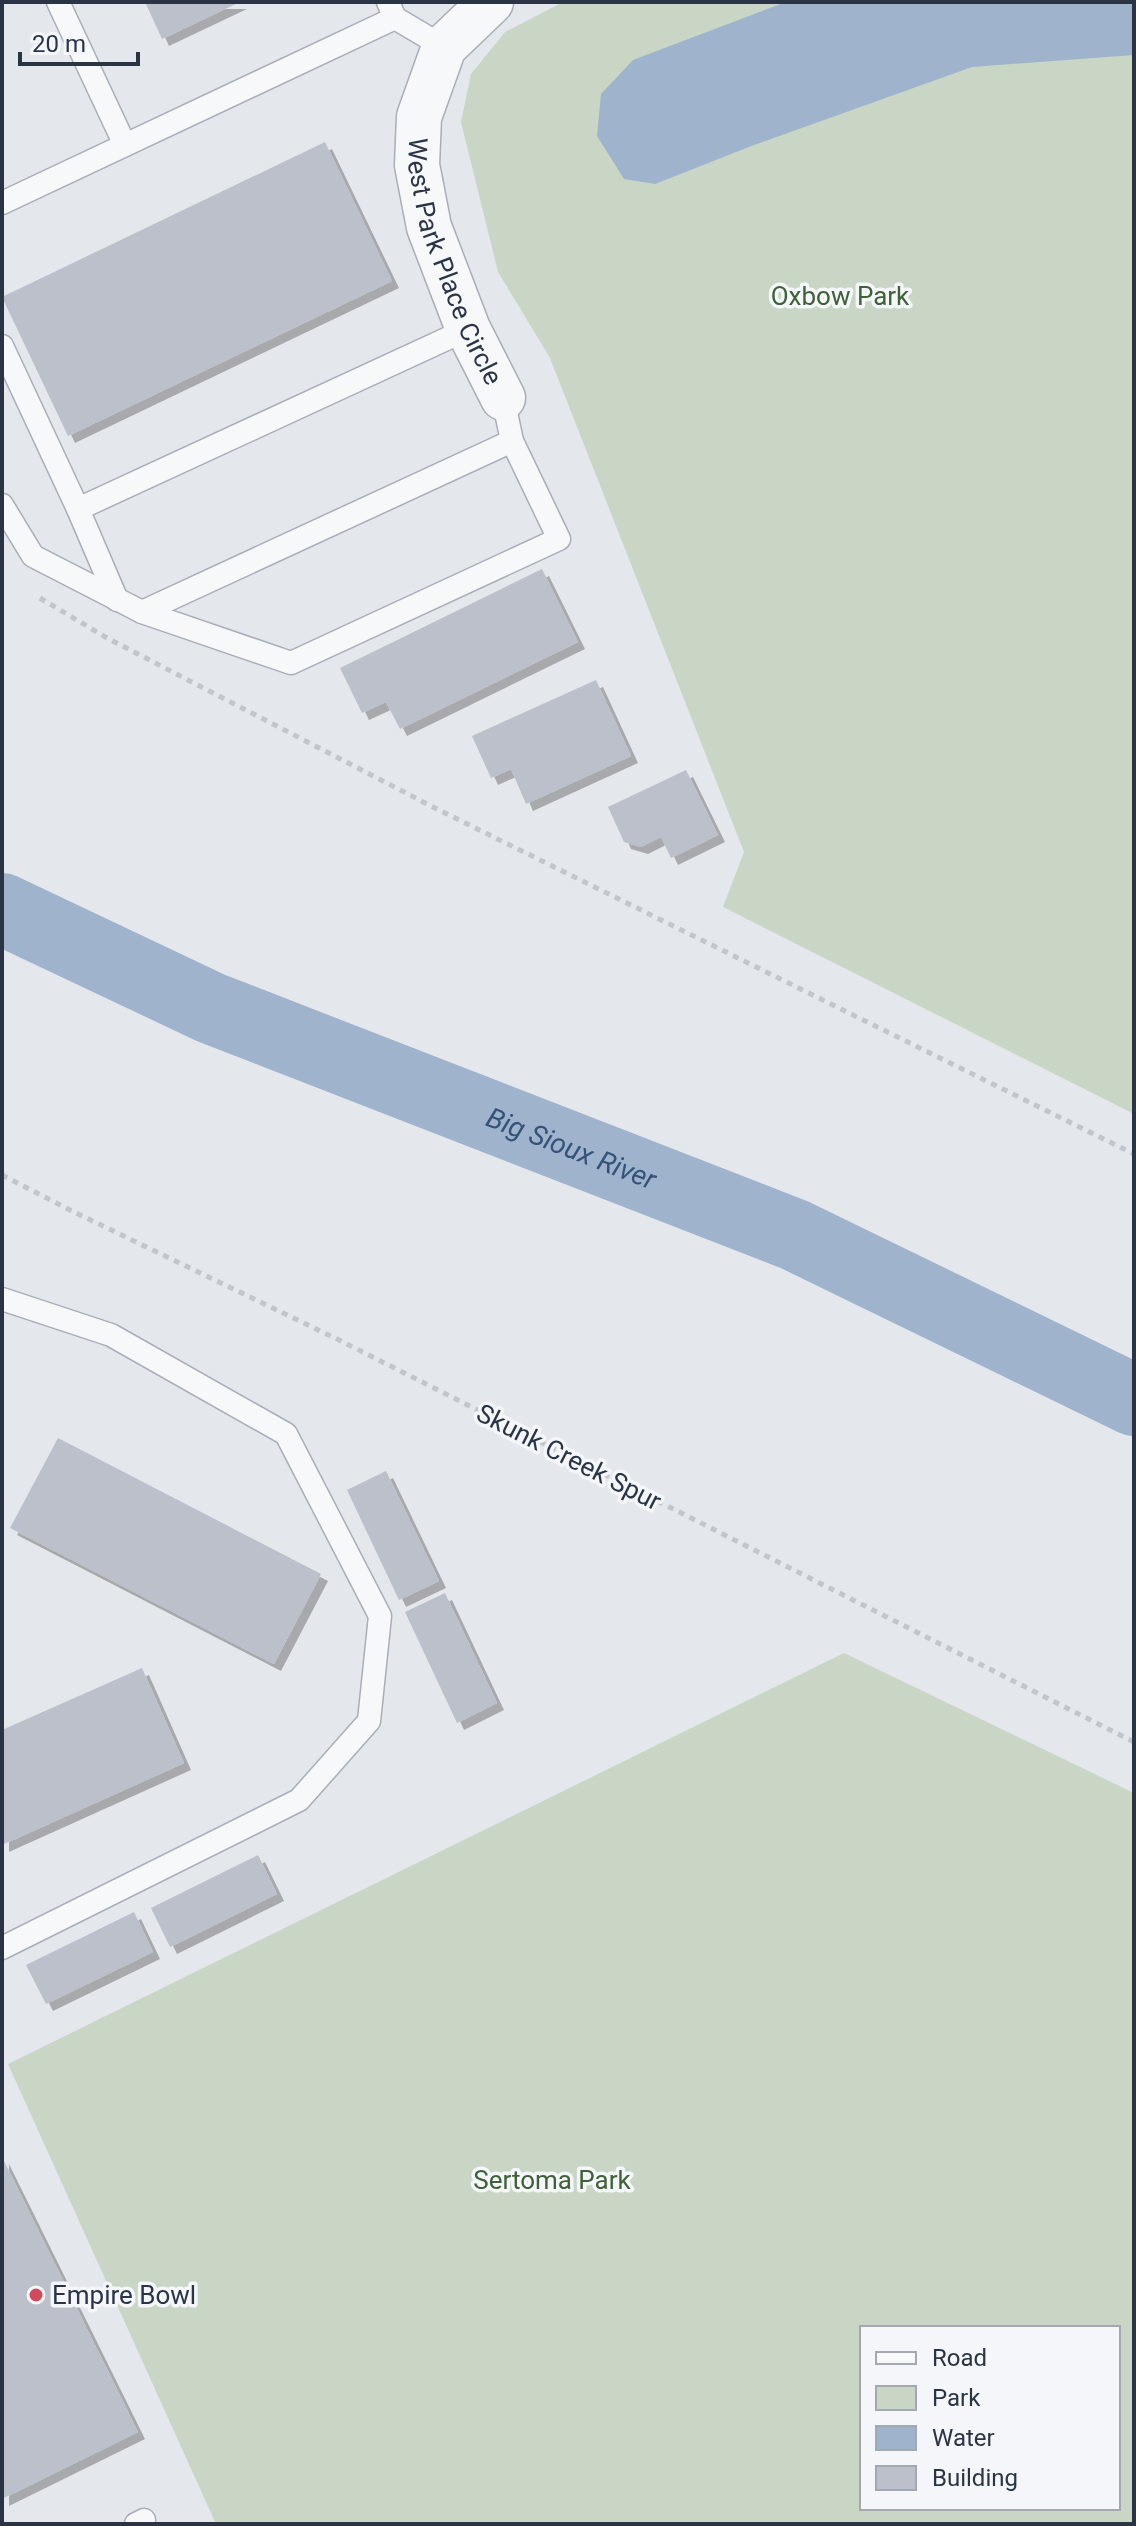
<svg xmlns="http://www.w3.org/2000/svg" width="1136" height="2526" font-family="Roboto,sans-serif">
<defs>
<filter id="shadow"><feDropShadow dx="7" dy="7" stdDeviation="0" flood-color="#0004"/></filter>
</defs>
<rect width="100%" height="100%" fill="#e4e7ec"/>
<g fill="#c9d6c5" fill-rule="evenodd">
<path d="M 563,2 L 1134,2 L 1134,1114 L 723,907 L 744,852 L 550,358 L 498,272 L 461,122 L 471,74 L 505,32 Z"/>
<path d="M 844,1653 L 1134,1793 L 1134,2524 L 216,2524 L 8,2064 ZM 862,2328 L 1118,2328 L 1118,2508 L 862,2508 Z"/>
</g>
<path fill="#9fb4cc" d="M 786,2 L 1134,2 L 1134,55 L 972,67 L 754,145 L 655,184 L 624,179 L 597,136 L 601,94 L 633,60 Z"/>
<g fill="none" stroke-linecap="round" stroke-linejoin="round">
<path stroke="#9fb4cc" stroke-width="72" id="s1" d="M 2,909 L 211,1008 L 795,1235 L 1134,1400"/>
</g>
<g fill="#bbc0ca" filter="url(#shadow)">
<path d="M 145,2 L 240,2 L 162,39 Z"/>
<path d="M 325,142 L 392,281 L 68,436 L 2,297 Z"/>
<path d="M 542,569 L 578,642 L 400,729 L 386,702 L 362,713 L 340,668 Z"/>
<path d="M 596,680 L 631,756 L 526,804 L 511,769 L 491,778 L 472,736 Z"/>
<path d="M 686,770 L 718,835 L 671,858 L 661,837 L 641,847 L 624,842 L 608,807 Z"/>
<path d="M 58,1438 L 321,1574 L 274,1664 L 10,1528 Z"/>
<path d="M 386,1471 L 439,1581 L 399,1600 L 347,1490 Z"/>
<path d="M 445,1593 L 497,1703 L 457,1723 L 405,1612 Z"/>
<path d="M 142,1668 L 184,1763 L 2,1845 L 2,1730 Z"/>
<path d="M 258,1855 L 277,1894 L 170,1947 L 151,1908 Z"/>
<path d="M 134,1912 L 153,1952 L 46,2004 L 26,1965 Z"/>
<path d="M 2,2157 L 138,2432 L 2,2499 Z"/>
</g>
<g fill="none" stroke-linecap="round" stroke-linejoin="round">
<defs>
<g id="lane">
<path d="M 58,2 L 125,145"/>
<path d="M 388,2 L 395,18 L 444,47"/>
<path d="M 2,203 L 395,18"/>
<path d="M 2,346 L 78,509 L 468,329"/>
<path d="M 2,505 L 33,556 L 142,612 L 512,441"/>
<path d="M 78,509 L 117,600"/>
<path d="M 142,612 L 291,663 L 559,539 L 512,441 L 503,398"/>
<path d="M 2,1299 L 111,1335 L 286,1434 L 380,1616 L 369,1721 L 299,1800 L 2,1948"/>
<path d="M 136,2524 L 144,2520"/>
</g>
<g id="street">
<path id="s2" d="M 491,2 L 444,47 L 419,117 L 417,165 L 429,227 L 468,329 L 503,398"/>
</g>
</defs>
<use href="#lane" stroke="#a9aeb7" stroke-width="25"/>
<use href="#street" stroke="#a9aeb7" stroke-width="47"/>
<g stroke="#c2c5cb" stroke-width="5" stroke-dasharray="6 6" stroke-linecap="butt">
<path d="M 40,598 L 107,638 L 433,807 L 1134,1154"/>
<path d="M 2,1175 L 72,1211 L 341,1341 L 1134,1742"/>
</g>
<use href="#lane" stroke="#f7f8fa" stroke-width="22"/>
<use href="#street" stroke="#f7f8fa" stroke-width="44"/>
</g>
<circle fill="#d1495b" stroke="#f4f6f9" stroke-width="3" cx="36" cy="2295" r="8"/>
<g text-anchor="middle" stroke-width="7" stroke-linejoin="round" paint-order="stroke">
<g font-size="26" fill="#2b3445" stroke="#f4f6f9">
<text dy="9" stroke="none"><textPath href="#s2" startOffset="290">West Park Place Circle</textPath></text>
<text transform="translate(569 1457) rotate(27)" y="9">Skunk Creek Spur</text>
</g>
<g font-size="26" fill="#3f6138" stroke="#f4f6f9">
<text x="840" y="305">Oxbow Park</text>
<text x="552" y="2189">Sertoma Park</text>
</g>
<g font-size="26" fill="#2b3445" stroke="#f4f6f9" text-anchor="start">
<text x="52" y="2304">Empire Bowl</text>
</g>
<g font-size="28" font-style="italic" fill="#34527a" stroke="#f4f6f9">
<text dy="10" stroke="none"><textPath href="#s1" startOffset="618">Big Sioux River</textPath></text>
</g>
</g>
<rect width="1136" height="2526" fill="none" stroke="#2b3445" stroke-width="8"/>
<rect x="860" y="2326" width="260" height="184" fill="#f4f6f9" stroke="#a4a8b1" stroke-width="2"/>
<rect x="876" y="2352" width="40" height="12" fill="#f7f8fa" stroke="#a4a8b1" stroke-width="2"/>
<text x="932" y="2366" font-size="24" fill="#2b3445">Road</text>
<rect x="876" y="2386" width="40" height="24" fill="#c9d6c5" stroke="#a4a8b1" stroke-width="2"/>
<text x="932" y="2406" font-size="24" fill="#2b3445">Park</text>
<rect x="876" y="2426" width="40" height="24" fill="#9fb4cc" stroke="#a4a8b1" stroke-width="2"/>
<text x="932" y="2446" font-size="24" fill="#2b3445">Water</text>
<rect x="876" y="2466" width="40" height="24" fill="#bbc0ca" stroke="#a4a8b1" stroke-width="2"/>
<text x="932" y="2486" font-size="24" fill="#2b3445">Building</text>
<path d="M20 52v12h118v-12" fill="none" stroke="#2b3445" stroke-width="4"/>
<text x="32" y="52" font-size="24" fill="#2b3445" stroke="#f4f6f9" stroke-width="6" paint-order="stroke">20 m</text>
</svg>
